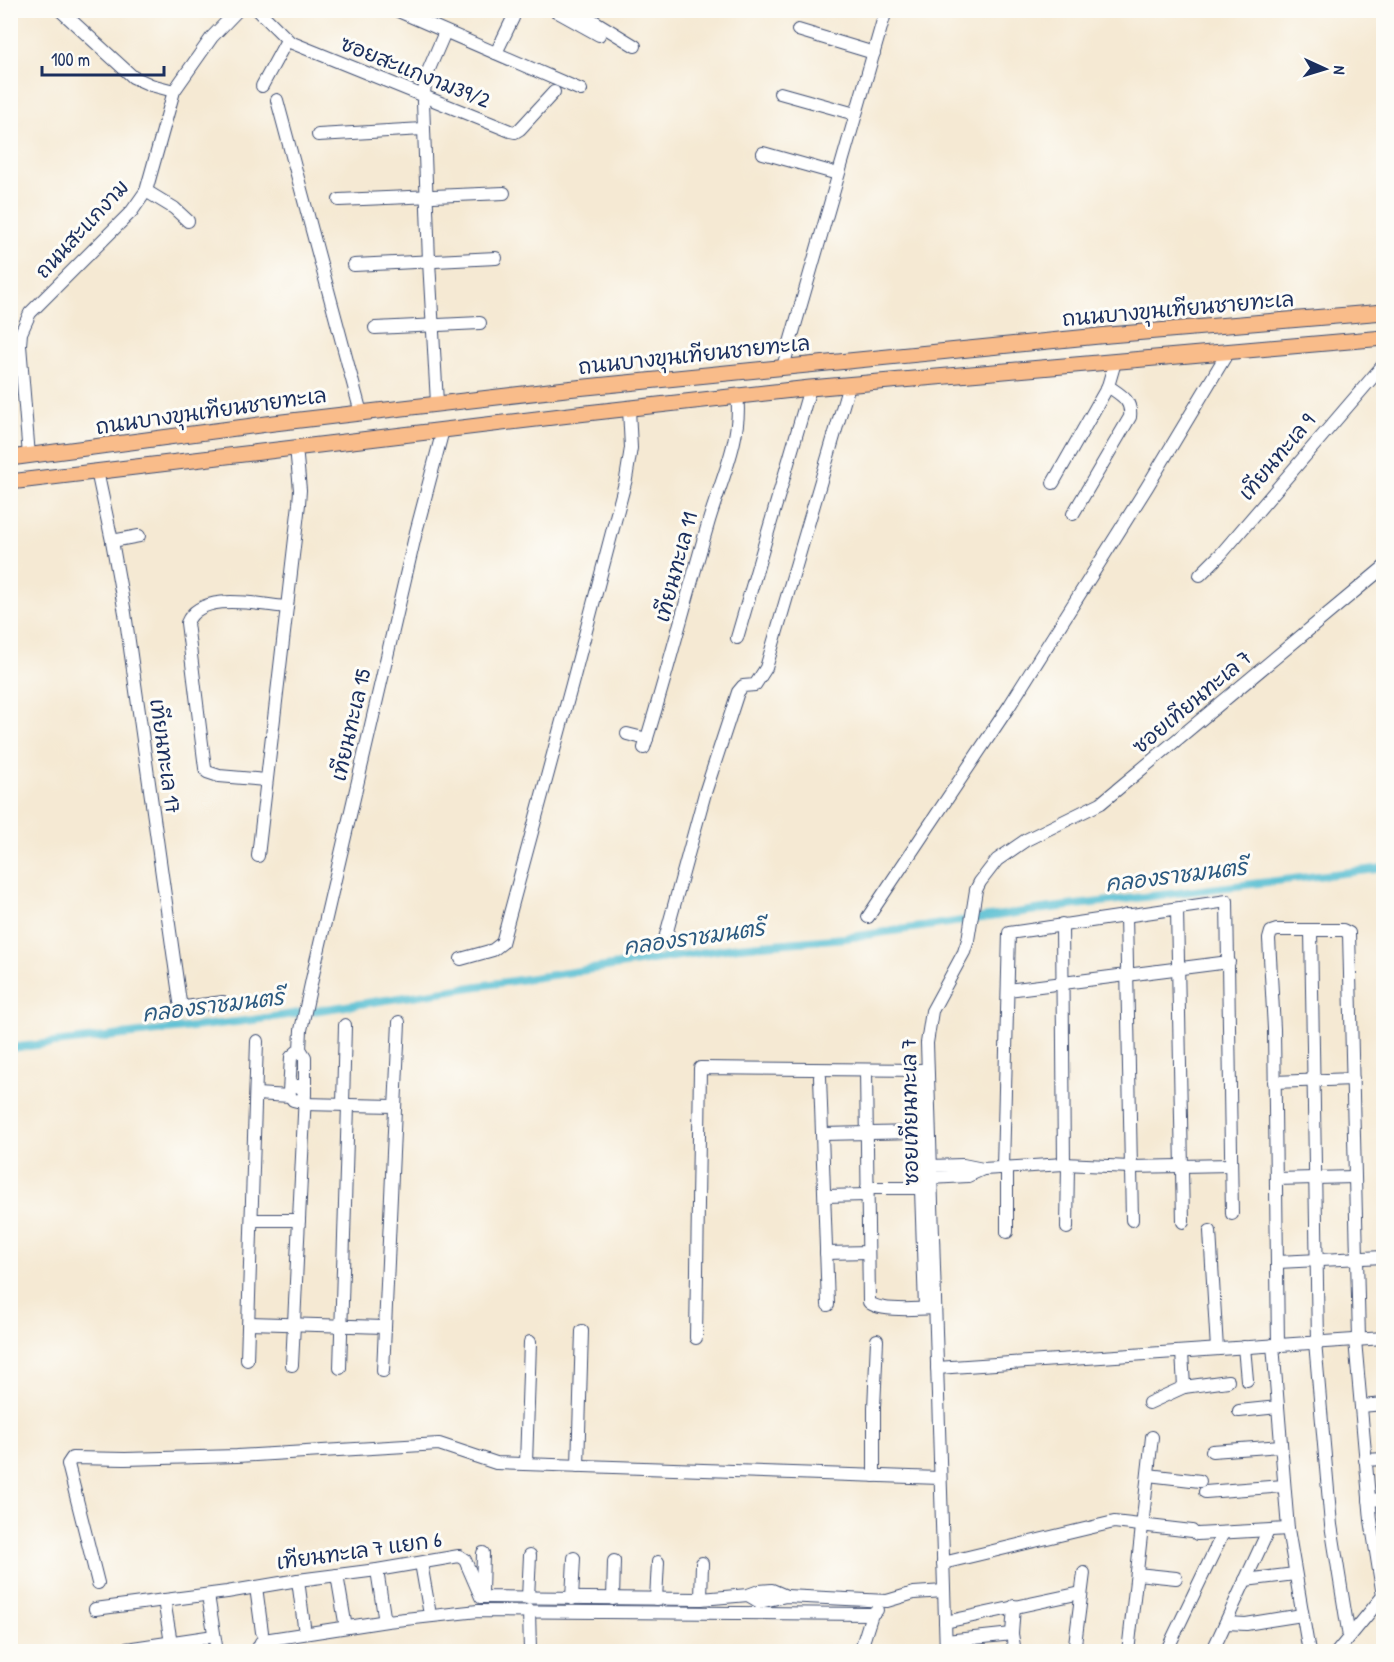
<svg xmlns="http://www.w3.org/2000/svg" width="1394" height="1662" font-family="'Patrick Hand','Playpen Sans Thai',sans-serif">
<rect width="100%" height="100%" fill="#fdfcf7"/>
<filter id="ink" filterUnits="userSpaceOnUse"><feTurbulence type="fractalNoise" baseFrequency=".0167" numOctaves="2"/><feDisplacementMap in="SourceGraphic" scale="12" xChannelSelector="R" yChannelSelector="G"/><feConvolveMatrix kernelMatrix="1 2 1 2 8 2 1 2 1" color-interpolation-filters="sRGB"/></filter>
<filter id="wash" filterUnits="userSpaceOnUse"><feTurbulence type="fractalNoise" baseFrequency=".008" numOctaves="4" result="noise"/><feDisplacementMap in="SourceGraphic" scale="24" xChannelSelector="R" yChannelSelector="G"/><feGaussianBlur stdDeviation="1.35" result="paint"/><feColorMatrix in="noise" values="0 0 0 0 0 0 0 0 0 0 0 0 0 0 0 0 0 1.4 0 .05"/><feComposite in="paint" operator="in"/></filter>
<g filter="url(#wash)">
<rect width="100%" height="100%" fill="#f5e9d3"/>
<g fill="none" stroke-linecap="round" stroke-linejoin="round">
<path stroke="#54bdd1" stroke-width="8" d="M 10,1048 L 253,1020 L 738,947 L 845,938 L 1043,909 L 1384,868"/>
</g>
</g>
<g filter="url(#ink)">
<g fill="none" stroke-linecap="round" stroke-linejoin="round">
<defs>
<g id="minor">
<path d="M 60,10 L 133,77 L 151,85 L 174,91"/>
<path d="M 258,10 L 290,42 L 510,131 L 515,132 L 520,129 L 554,92"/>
<path d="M 396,10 L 581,90"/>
<path d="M 554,10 L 599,35"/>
<path d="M 576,10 L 635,46"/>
<path d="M 798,30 L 874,53"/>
<path d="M 496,53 L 513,18"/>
<path d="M 262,86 L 287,40"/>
<path d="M 780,93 L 855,114"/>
<path d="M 277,100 L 361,413"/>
<path d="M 318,135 L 423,129"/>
<path d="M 763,153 L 838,174"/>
<path d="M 146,191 L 174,208 L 188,221"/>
<path d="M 339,200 L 504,193"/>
<path d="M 354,265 L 496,258"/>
<path d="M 375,328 L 480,323"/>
<path d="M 783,367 L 886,10"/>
<path d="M 437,403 L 429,261 L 423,102 L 426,76 L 445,32"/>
<path d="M 29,456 L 20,345 L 21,333 L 30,313 L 132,211 L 146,191 L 174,91 L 212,37 L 238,10"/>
<path d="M 97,471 L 112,541 L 125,613 L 180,1002 L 185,1007 L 223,1002"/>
<path d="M 1053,483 L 1108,386 L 1115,362"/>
<path d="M 1073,514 L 1130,417 C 1132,400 1121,395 1108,386"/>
<path d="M 112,541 L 139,536"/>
<path d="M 1200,575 L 1221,554 L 1384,364"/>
<path d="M 737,638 L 810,388"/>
<path d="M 627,734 L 647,739"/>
<path d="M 644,748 C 667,674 686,599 708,524 C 719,485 743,437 737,396"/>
<path d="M 266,780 L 219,776 L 207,772 L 205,768 L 187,623 C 200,590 260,605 287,607"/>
<path d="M 258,856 L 299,504 L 300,490 L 296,447"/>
<path d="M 1177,909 L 1183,1222"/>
<path d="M 1126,915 L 1132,1220"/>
<path d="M 868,917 L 1010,705 L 1147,487 L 1228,352"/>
<path d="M 1062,924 L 1064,1164"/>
<path d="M 1311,930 L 1318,1342"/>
<path d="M 664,942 L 705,793 L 738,692 L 743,686 L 755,685 L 766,668 L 849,385"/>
<path d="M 461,959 L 493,950 L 502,943 L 572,684 L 626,479 L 631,448 L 629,409"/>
<path d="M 1008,990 L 1229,962"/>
<path d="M 866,1070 L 869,1302 C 879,1312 920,1309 935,1308"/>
<path d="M 917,1071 L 925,1308"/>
<path d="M 820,1077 L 828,1305"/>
<path d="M 1274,1082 L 1353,1079"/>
<path d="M 289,1092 L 291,1057 L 300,1049"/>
<path d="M 305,1092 L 305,1057 L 300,1049 L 301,1030 L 316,961 L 416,532 L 443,430"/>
<path d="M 256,1094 L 290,1096"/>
<path d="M 303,1104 L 395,1106"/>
<path d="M 343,1104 L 345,1025"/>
<path d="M 822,1134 L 918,1132"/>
<path d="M 929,1166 L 963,1165 L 983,1169 L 1064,1164 L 1130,1167 L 1231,1165"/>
<path d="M 1003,1168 L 1009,933 L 1227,901 L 1232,1214"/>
<path d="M 930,1178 L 968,1176 L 983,1169"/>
<path d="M 1276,1179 L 1354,1177"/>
<path d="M 867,1188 L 921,1188"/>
<path d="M 825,1196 L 867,1195"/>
<path d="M 252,1220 L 299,1220"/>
<path d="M 1067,1228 L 1068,1165"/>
<path d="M 1210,1231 L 1217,1349"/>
<path d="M 1007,1232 L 1007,1167"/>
<path d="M 826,1253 L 868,1252"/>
<path d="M 1277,1262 L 1384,1257"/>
<path d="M 249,1323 L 385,1327"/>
<path d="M 696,1338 L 700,1068 L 926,1070"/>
<path d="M 1315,1342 L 1331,1525 L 1349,1637"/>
<path d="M 1273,1345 L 1288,1529 L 1309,1652"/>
<path d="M 1278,1345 L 1274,1029 L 1269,939 L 1271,932 L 1277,930 L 1343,930 L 1349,933 L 1359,1339"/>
<path d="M 1244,1347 L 1247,1380"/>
<path d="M 1182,1352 L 1184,1387"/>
<path d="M 247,1360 L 257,1041"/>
<path d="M 292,1365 L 305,1094 L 300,1086 L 295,1086 L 290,1089 L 289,1094 L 293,1100 L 297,1101 L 303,1098"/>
<path d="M 340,1368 L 348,1105"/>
<path d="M 937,1368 L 1384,1338"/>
<path d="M 383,1371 L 399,1022"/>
<path d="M 1149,1403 L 1184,1387 L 1228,1381"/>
<path d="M 1361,1406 L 1384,1404"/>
<path d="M 1239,1411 L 1278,1407"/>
<path d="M 1212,1451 L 1281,1446"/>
<path d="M 1365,1460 L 1384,1459"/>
<path d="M 526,1464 L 530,1342"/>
<path d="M 578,1466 L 582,1331"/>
<path d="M 1148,1475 L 1200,1481"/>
<path d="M 874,1476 L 874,1408 L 877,1340"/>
<path d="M 1205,1492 L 1284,1486"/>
<path d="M 1369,1500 L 1384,1499"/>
<path d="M 1197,1534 L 1288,1529"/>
<path d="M 421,1563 L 429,1609"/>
<path d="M 943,1563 L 1114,1522 L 1192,1531"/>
<path d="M 377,1570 L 384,1616"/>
<path d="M 1137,1574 L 1176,1578"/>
<path d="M 337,1575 L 345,1622"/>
<path d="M 298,1580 L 304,1626"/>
<path d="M 1245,1580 L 1295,1574"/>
<path d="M 98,1583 L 70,1472 L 68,1464 L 72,1458 L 125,1459 L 237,1456 L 439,1444 L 496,1463 L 940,1478"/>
<path d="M 256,1587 L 262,1632"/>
<path d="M 482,1593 L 483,1553"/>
<path d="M 208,1595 L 217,1652"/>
<path d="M 748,1595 L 758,1601 L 764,1601 L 786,1596 L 887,1601 L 914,1593 L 944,1591"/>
<path d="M 528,1598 L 530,1555"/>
<path d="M 572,1599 L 574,1558"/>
<path d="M 613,1599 L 614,1561"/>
<path d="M 656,1599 L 658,1562"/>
<path d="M 701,1599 L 702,1563"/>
<path d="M 164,1600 L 172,1649"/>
<path d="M 1014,1606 L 1012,1634 L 1015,1652"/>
<path d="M 95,1609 L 227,1592 L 298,1580 L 377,1570 L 459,1556 L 465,1560 L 481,1597 L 701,1599 L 748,1595 L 759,1591 L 772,1590 L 786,1596"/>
<path d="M 529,1610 L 530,1652"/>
<path d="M 945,1622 L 1081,1593"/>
<path d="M 1226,1623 L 1246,1624 L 1302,1615"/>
<path d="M 946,1641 L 1012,1634"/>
<path d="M 106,1652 L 214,1636"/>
<path d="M 256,1652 L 261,1642 L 264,1640 L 387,1621 L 478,1611 L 872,1614"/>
<path d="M 860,1652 L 872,1614 L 877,1610"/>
<path d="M 946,1652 L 927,1043 L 932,1011 L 964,952 L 968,940 L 976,890 L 980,882 L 997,860 L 1026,840 L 1101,803 L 1384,567"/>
<path d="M 1074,1652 L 1084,1573"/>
<path d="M 1128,1652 L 1152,1437"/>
<path d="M 1166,1652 L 1223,1533"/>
<path d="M 1212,1652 L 1268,1531"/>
<path d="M 1337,1652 L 1383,1596 L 1371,1520 L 1355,1340"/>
</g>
<g id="major">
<path d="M 10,458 L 274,423 L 566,389 L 1109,335 L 1384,312"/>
<path d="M 10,482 L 578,414 L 810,388 L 1384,338"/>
</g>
</defs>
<use href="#minor" stroke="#3c4b70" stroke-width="14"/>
<use href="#major" stroke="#3c4b70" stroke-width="17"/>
<use href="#minor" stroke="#fff" stroke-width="12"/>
<use href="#major" stroke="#f9bc8a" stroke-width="15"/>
</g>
</g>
<g text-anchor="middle" stroke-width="6" stroke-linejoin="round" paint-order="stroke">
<g font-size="21" fill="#1b2f5e" stroke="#fdfcf7">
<text transform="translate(415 72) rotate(22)" y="7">ซอยสะแกงาม39/2</text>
<text transform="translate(82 229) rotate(-47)" y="7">ถนนสะแกงาม</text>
<text transform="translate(1178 309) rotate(-5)" y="7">ถนนบางขุนเทียนชายทะเล</text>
<text transform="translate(694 355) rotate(-6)" y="7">ถนนบางขุนเทียนชายทะเล</text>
<text transform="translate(211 411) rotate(-8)" y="7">ถนนบางขุนเทียนชายทะเล</text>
<text transform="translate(1277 457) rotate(-50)" y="7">เทียนทะเล 9</text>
<text transform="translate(676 567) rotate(-75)" y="7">เทียนทะเล 11</text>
<text transform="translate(1192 702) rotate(-40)" y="7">ซอยเทียนทะเล 7</text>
<text transform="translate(351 725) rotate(-77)" y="7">เทียนทะเล 15</text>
<text transform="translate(165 756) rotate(82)" y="7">เทียนทะเล 17</text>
<text transform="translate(910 1112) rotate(-91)" y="7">ซอยเทียนทะเล 7</text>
<text transform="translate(359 1551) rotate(-8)" y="7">เทียนทะเล 7 แยก 6</text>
</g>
<g font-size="22" font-style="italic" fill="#2c5a80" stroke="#fdfcf7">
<text transform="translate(1176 875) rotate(-7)" y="8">คลองราชมนตรี</text>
<text transform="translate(694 937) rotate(-8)" y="8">คลองราชมนตรี</text>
<text transform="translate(213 1005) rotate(-7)" y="8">คลองราชมนตรี</text>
</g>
</g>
<rect width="1394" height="1662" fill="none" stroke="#fdfcf7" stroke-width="36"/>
<g transform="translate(1325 69) rotate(94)" stroke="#fdfcf7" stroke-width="4.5" paint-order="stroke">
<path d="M0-4.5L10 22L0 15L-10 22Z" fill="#1b2f5e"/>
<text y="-9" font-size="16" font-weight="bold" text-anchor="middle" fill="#1b2f5e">N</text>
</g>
<path d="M42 66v9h122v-9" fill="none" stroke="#1b2f5e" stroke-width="3"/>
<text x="51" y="66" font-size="18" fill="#1b2f5e" stroke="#fdfcf7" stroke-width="4.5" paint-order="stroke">100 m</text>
</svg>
